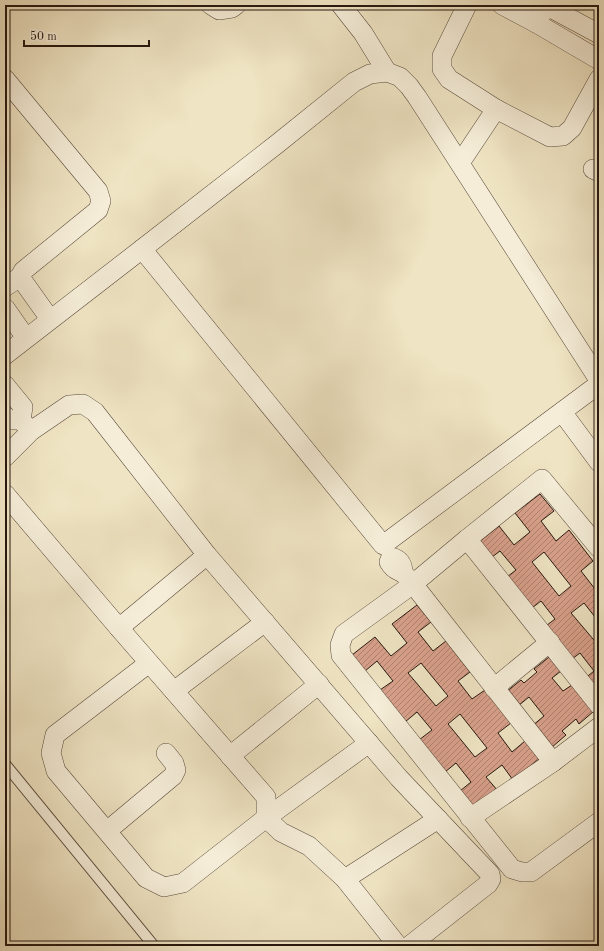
<svg xmlns="http://www.w3.org/2000/svg" width="604" height="951" font-family="'Old Standard TT',serif">
<defs>
<pattern id="building-hatch" width="6" height="6" patternUnits="userSpaceOnUse"><rect width="6" height="6" fill="#d9a18c"/><path d="M-1 1l2-2M0 6l6-6M5 7l2-2" fill="none" stroke="#b08271"/></pattern>
</defs>
<rect width="100%" height="100%" fill="#efe4c3"/>
<filter id="stains"><feTurbulence type="fractalNoise" baseFrequency=".005" numOctaves="4"/><feColorMatrix values="0 0 0 0 .2 0 0 0 0 .09 0 0 0 0 .02 0 0 0 .5 -.17"/></filter>
<radialGradient id="worn" r=".72"><stop offset=".6" stop-color="#630" stop-opacity="0"/><stop offset="1" stop-color="#630" stop-opacity=".3"/></radialGradient>
<g fill="url(#building-hatch)" stroke="#27170f" fill-rule="evenodd">
<path d="M 540,494 L 554,511 L 541,521 L 556,541 L 569,530 L 593,561 L 581,571 L 595,589 L 599,586 L 599,622 L 584,603 L 571,613 L 599,646 L 599,698 L 583,680 L 594,671 L 580,653 L 568,662 L 542,629 L 555,619 L 541,601 L 528,611 L 503,580 L 516,570 L 500,551 L 488,560 L 475,545 L 499,526 L 514,545 L 530,532 L 515,513 ZM 544,552 L 571,586 L 559,596 L 532,562 Z"/>
<path d="M 417,605 L 431,622 L 418,632 L 433,651 L 446,641 L 470,672 L 458,681 L 472,699 L 485,690 L 511,723 L 498,733 L 512,752 L 525,741 L 539,759 L 513,780 L 502,765 L 486,777 L 498,791 L 475,810 L 460,791 L 471,782 L 456,763 L 445,772 L 419,740 L 432,730 L 417,712 L 405,722 L 380,690 L 393,681 L 377,661 L 365,671 L 352,655 L 375,637 L 391,656 L 407,643 L 392,624 ZM 421,663 L 448,696 L 436,706 L 408,673 ZM 460,714 L 487,748 L 475,757 L 448,724 Z"/>
<path d="M 549,657 L 561,671 L 552,678 L 563,691 L 572,685 L 594,711 L 579,724 L 576,719 L 562,731 L 566,735 L 551,748 L 532,726 L 544,716 L 529,697 L 518,706 L 506,692 L 521,680 L 524,683 L 537,672 L 534,669 Z"/>
</g>
<g fill="none" stroke-linecap="round" stroke-linejoin="round">
<defs>
<path id="service" d="M 5,764 L 154,946"/>
<g id="minor">
<path d="M 211,5 L 219,10 L 232,8 L 236,5"/>
<path d="M 341,5 L 363,33 L 387,72"/>
<path d="M 467,5 L 442,56 L 442,69 L 449,79 L 496,109 L 550,137 L 563,136 L 572,128 L 599,79"/>
<path d="M 502,5 L 536,23 L 547,5"/>
<path d="M 547,6 L 599,34"/>
<path d="M 536,23 L 599,60"/>
<path d="M 5,79 L 98,191 L 101,201 L 98,210 L 23,271 L 20,277 L 5,287"/>
<path d="M 460,163 L 496,109"/>
<path d="M 593,169 L 599,172"/>
<path d="M 142,249 L 277,144 L 354,82 L 370,74 L 387,72 L 400,77 L 409,86 L 417,97 L 599,380"/>
<path d="M 20,277 L 50,319"/>
<path d="M 5,308 L 26,338"/>
<path d="M 5,355 L 142,249 L 383,545 L 599,384"/>
<path d="M 5,385 L 23,407 L 21,420"/>
<path d="M 562,412 L 599,462"/>
<path d="M 5,416 L 9,420 L 21,420 L 29,429"/>
<path d="M 5,457 L 31,431 L 69,405 L 83,404 L 95,412 L 207,555 L 399,778 L 490,874 L 491,879 L 488,884 L 409,946"/>
<path d="M 5,494 L 119,628 L 266,797 L 266,818 L 281,832 L 309,846 L 345,879 L 398,946"/>
<path d="M 467,539 L 542,479 L 599,548"/>
<path d="M 403,573 C 403,565 400,559 391,557 L 389,562 C 395,572 398,569 404,574 C 407,577 410,581 413,584 L 553,762 L 599,727"/>
<path d="M 119,628 L 207,555"/>
<path d="M 149,663 L 55,735 L 51,753 L 56,771 L 146,878 L 164,887 L 183,883 L 266,818 L 369,743"/>
<path d="M 494,688 L 550,642"/>
<path d="M 174,691 L 265,622"/>
<path d="M 599,705 L 467,539 L 413,584 L 344,634 L 340,645 L 341,655 L 512,869 L 522,872 L 531,872 L 599,822"/>
<path d="M 230,756 L 319,684"/>
<path d="M 470,818 L 553,762"/>
<path d="M 107,831 L 173,776 L 176,770 L 174,763 L 166,753"/>
<path d="M 345,879 L 438,819"/>
</g>
</defs>
<use href="#service" stroke="#594a3c" stroke-width="12"/>
<use href="#minor" stroke="#594a3c" stroke-width="20"/>
<use href="#service" stroke="#f5edd8" stroke-width="10"/>
<use href="#minor" stroke="#f5edd8" stroke-width="19"/>
</g>
<rect width="604" height="951" fill="none" stroke="#efe4c3" stroke-width="20"/>
<rect x="6" y="6" width="592" height="939" fill="none" stroke="#27170f" stroke-width="2"/>
<rect x="10" y="10" width="584" height="931" fill="none" stroke="#27170f"/>
<path d="M24 40v6h125v-6" fill="none" stroke="#27170f" stroke-width="2"/>
<text x="30" y="40" font-size="12" fill="#27170f" stroke="#f5edd8" stroke-width="3" paint-order="stroke">50 m</text>
<rect width="100%" height="100%" filter="url(#stains)"/>
<rect width="100%" height="100%" fill="url(#worn)"/>
</svg>
